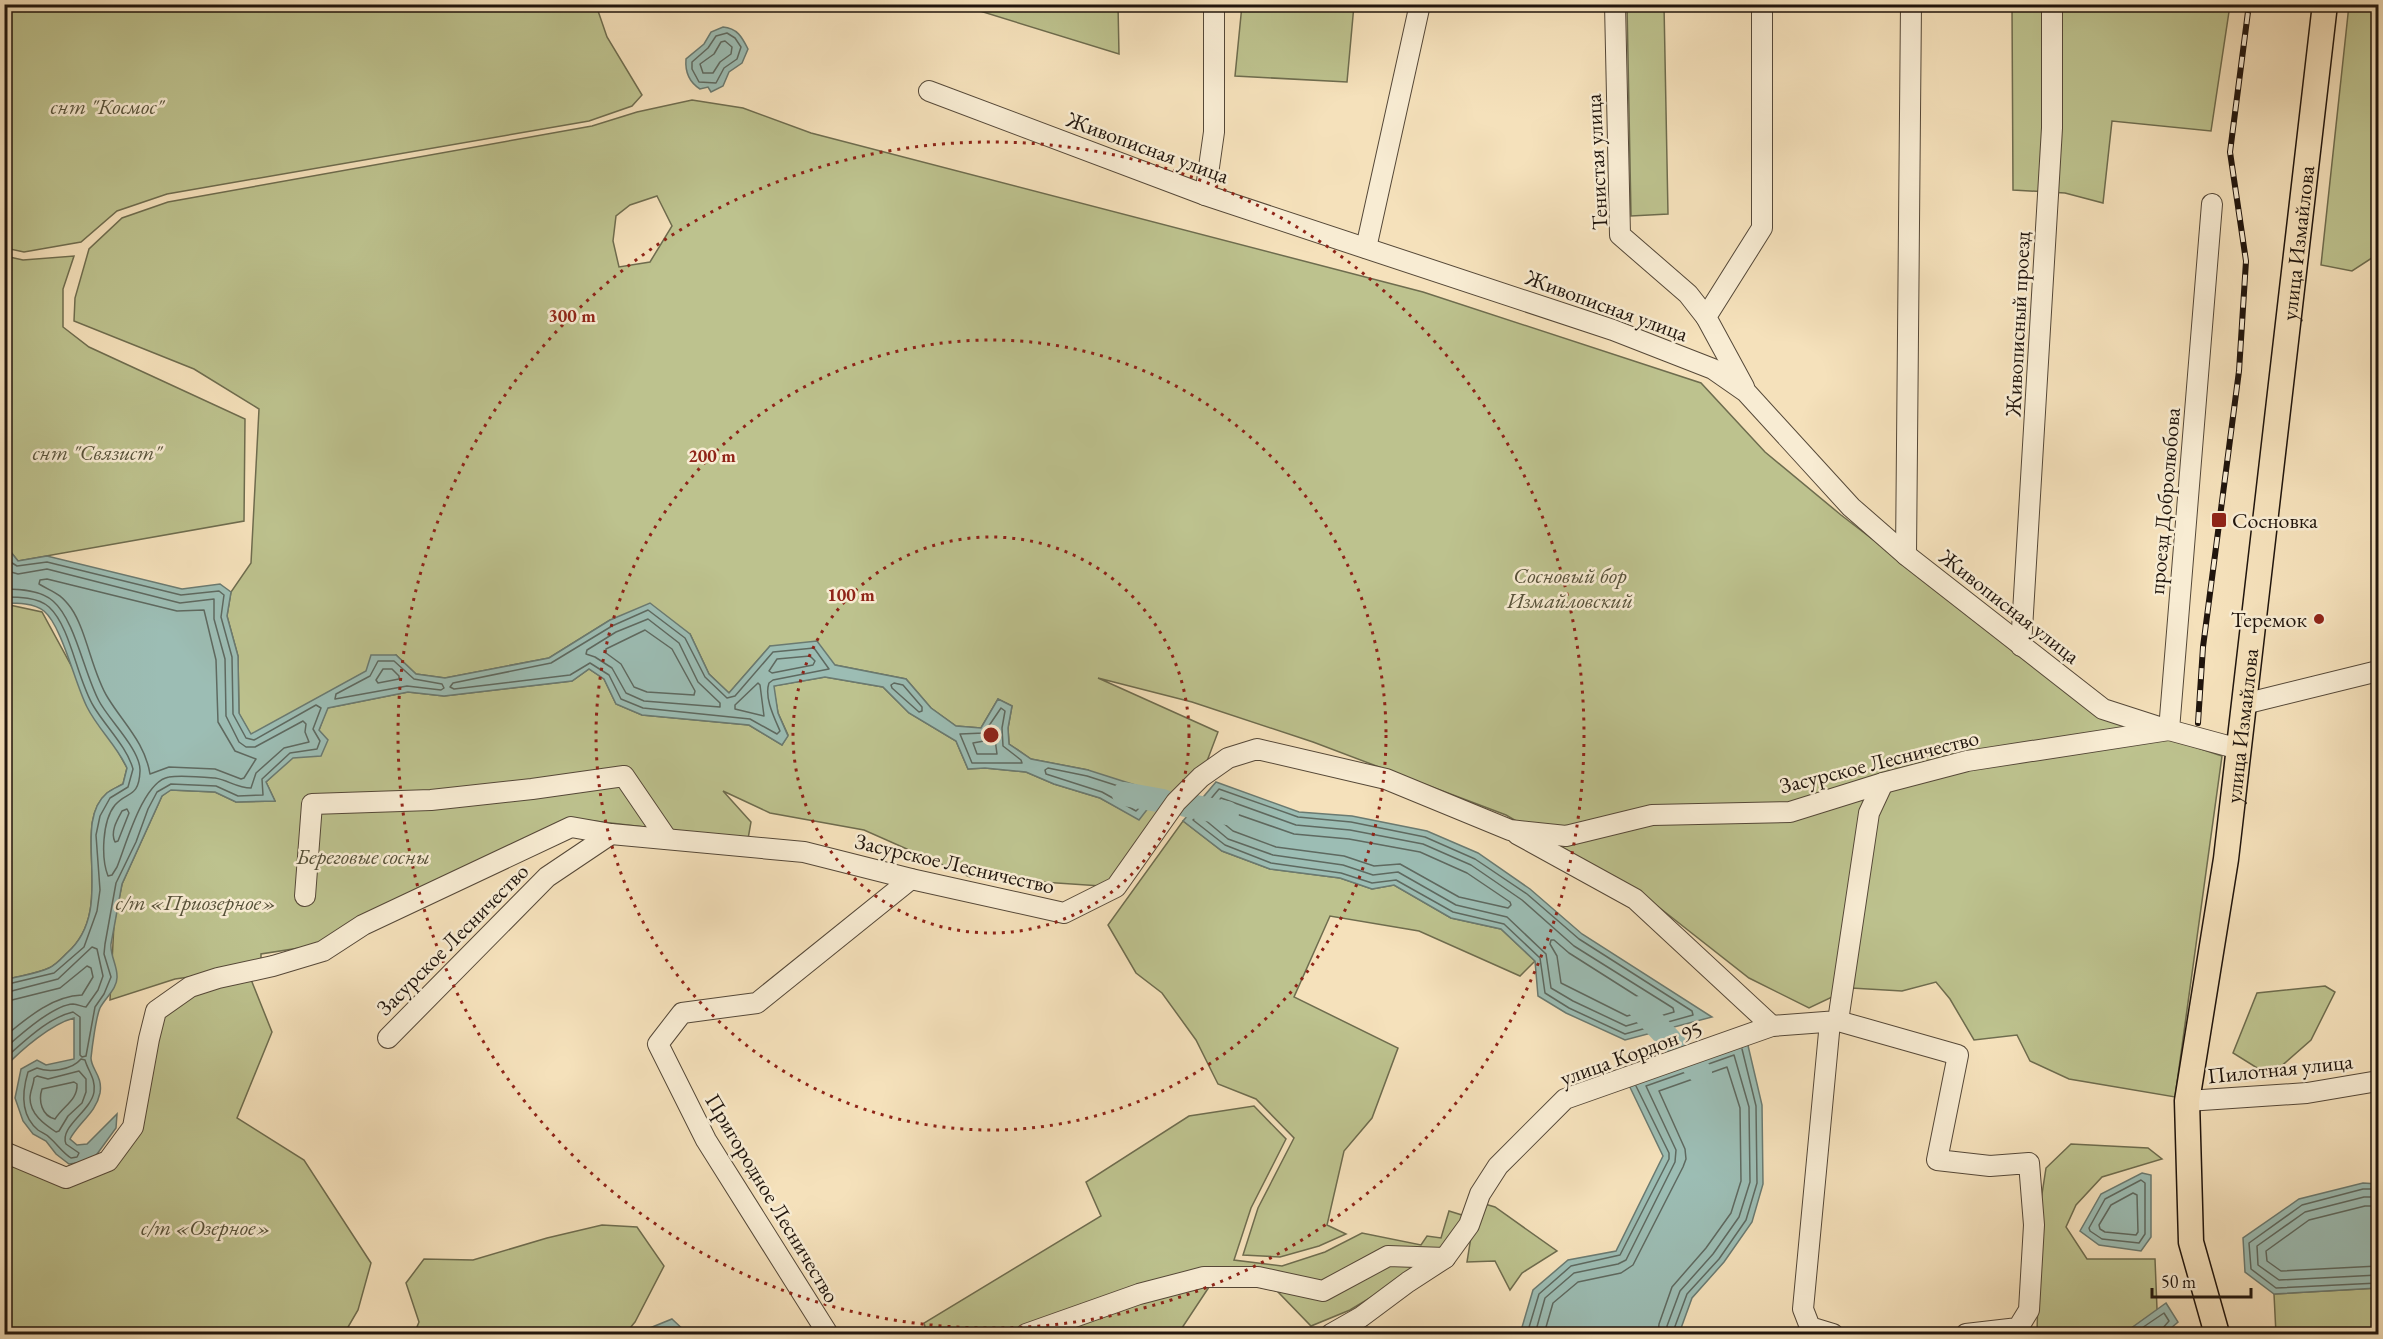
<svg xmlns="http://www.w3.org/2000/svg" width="2383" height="1339" font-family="'EB Garamond',serif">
<rect width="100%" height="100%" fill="#f5e1bb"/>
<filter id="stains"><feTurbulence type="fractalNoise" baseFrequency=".00333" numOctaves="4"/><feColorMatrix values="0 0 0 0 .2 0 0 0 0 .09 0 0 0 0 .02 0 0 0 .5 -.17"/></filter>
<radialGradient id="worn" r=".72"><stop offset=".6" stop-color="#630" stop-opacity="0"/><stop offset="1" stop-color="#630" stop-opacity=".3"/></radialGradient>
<g fill="#bdc28e" stroke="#6e6c4e" stroke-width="1.5" fill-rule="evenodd">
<path d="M 4,5 L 596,5 L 607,37 L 642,95 L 632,106 L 589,121 L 167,194 L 117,211 L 81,242 L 24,252 L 5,248 Z"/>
<path d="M 970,5 L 1118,5 L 1119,54 L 970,8 Z"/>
<path d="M 1242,5 L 1354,5 L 1347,82 L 1235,76 Z"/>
<path d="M 1627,5 L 1664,5 L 1668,214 L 1631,216 Z"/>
<path d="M 2012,5 L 2230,5 L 2211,131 L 2112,121 L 2103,203 L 2065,193 L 2013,190 Z"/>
<path d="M 2349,5 L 2378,5 L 2378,213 L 2375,256 L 2352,271 L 2321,265 Z"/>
<path d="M 692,100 L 743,108 L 811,133 L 1423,292 L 1701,383 L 1765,452 L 1841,515 L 2102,716 L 2222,756 L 2175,1097 L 2069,1079 L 2030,1061 L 2017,1035 L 1974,1040 L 1950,999 L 1936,982 L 1902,991 L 1851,988 L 1809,1008 L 1749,978 L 1642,894 L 1506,815 L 1313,742 L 1192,702 L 1098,678 L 1218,732 L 1201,777 L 1116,887 L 970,877 L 864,830 L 770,813 L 723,791 L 751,822 L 748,839 L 568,818 L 325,944 L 261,954 L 261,967 L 175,979 L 110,1000 L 114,924 L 122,884 L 162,796 L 170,790 L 215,792 L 236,802 L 275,801 L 266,782 L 319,730 L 327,708 L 408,692 L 444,696 L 572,681 L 589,669 L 604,679 L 616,704 L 642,715 L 749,725 L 782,745 L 788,735 L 778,713 L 773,686 L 825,677 L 883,687 L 909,713 L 956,741 L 968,769 L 985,768 L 1026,772 L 1054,784 L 1100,798 L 1139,819 L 1088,770 L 1031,759 L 1009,744 L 1008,728 L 1012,706 L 998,699 L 981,728 L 956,726 L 931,708 L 906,679 L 835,665 L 770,646 L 729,693 L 709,674 L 690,634 L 610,620 L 549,658 L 445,678 L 416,674 L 396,655 L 251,735 L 239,714 L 238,656 L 227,616 L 231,592 L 251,563 L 259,409 L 194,369 L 74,321 L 75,298 L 89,249 L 122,218 L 168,202 L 592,126 L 637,112 ZM 657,196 L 672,226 L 650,262 L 619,267 L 613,241 L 616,216 L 630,205 Z"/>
<path d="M 5,256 L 23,260 L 74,256 L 63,289 L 63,327 L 89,347 L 245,419 L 244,521 L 18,561 L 10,551 L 5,553 Z"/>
<path d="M 5,604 L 42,612 L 127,768 L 123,784 C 118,787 112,789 107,793 C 69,825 118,909 67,953 C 62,958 56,965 49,968 C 36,974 19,976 5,980 Z"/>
<path d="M 1183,821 L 1222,851 L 1270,869 L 1340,878 L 1372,889 L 1394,885 L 1451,918 L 1501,929 L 1535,961 L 1520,976 L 1419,931 L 1330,916 L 1294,997 L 1398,1048 L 1372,1118 L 1344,1151 L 1327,1225 L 1346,1234 L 1319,1246 L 1280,1257 L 1243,1255 L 1258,1208 L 1294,1138 L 1256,1099 L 1218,1084 L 1196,1040 L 1162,993 L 1136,973 L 1108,925 Z"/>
<path d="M 250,977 L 272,1032 L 237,1118 L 304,1160 L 371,1263 L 358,1310 L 344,1334 L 5,1334 L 4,1157 L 57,1183 L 114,1168 L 138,1134 L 164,1012 L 182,996 Z"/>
<path d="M 2325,986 L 2335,992 L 2311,1040 L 2270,1076 L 2233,1053 L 2257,993 Z"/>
<path d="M 1254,1106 L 1286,1139 L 1251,1208 L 1234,1260 L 1282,1266 L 1325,1252 L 1362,1233 L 1421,1245 L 1427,1236 L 1441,1238 L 1449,1211 L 1462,1215 L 1471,1200 L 1495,1207 L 1557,1251 L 1522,1273 L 1510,1290 L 1495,1261 L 1467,1262 L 1471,1237 L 1350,1310 L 1311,1326 L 1277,1291 L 1227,1280 L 1211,1284 L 1178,1334 L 927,1334 L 924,1323 L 1101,1216 L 1086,1182 L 1189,1116 Z"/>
<path d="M 2071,1144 L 2148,1148 L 2162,1159 L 2102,1177 L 2076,1205 L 2066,1227 L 2087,1259 L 2155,1259 L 2158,1334 L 2146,1318 L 2123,1334 L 2037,1334 L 2040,1207 L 2046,1168 Z"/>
<path d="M 602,1225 L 637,1227 L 664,1266 L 635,1322 L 625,1334 L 414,1334 L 419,1322 L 406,1283 L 424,1259 L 473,1260 L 547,1238 Z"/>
<path d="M 2378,1288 L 2378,1333 L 2276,1334 L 2274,1294 Z"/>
</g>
<g fill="#9cbdb4" stroke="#6a7a71" stroke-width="1.5">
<path d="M 723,27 C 737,28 742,37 748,49 L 742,63 L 729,72 L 723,86 L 711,92 L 708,87 L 700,89 C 689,82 685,71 686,59 L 704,44 L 711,32 Z"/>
<path d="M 10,551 L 18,561 L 47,556 L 182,589 L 220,584 L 231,592 L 227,616 L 238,656 L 239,713 L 251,734 L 366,671 L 371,655 L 396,655 L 416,674 L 445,678 L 549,658 L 610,620 L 650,603 L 690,634 L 709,674 L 729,693 L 770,646 L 817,641 L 835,665 L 906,679 L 931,708 L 956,726 L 981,728 L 998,699 L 1012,706 L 1008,728 L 1009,744 L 1031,759 L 1088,770 L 1160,793 L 1139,820 L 1100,798 L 1054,784 L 1026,772 L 985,768 L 968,769 L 956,741 L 909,713 L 883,687 L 825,677 L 774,686 L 778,713 L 788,736 L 782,745 L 749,725 L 642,715 L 616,704 L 604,679 L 589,669 L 572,681 L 444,696 L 408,692 L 328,708 L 319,730 L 328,740 L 321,756 L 293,758 L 266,782 L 275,801 L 236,802 L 215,792 L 171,790 L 162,796 L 122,884 L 111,944 C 110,955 117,965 117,976 C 118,988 105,998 100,1008 C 96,1017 92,1048 91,1058 C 91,1069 103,1076 100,1093 C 96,1113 79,1122 70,1139 L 77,1145 L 87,1144 L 117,1114 L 116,1128 L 92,1161 L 69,1164 L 56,1154 L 46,1141 L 33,1134 L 23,1121 L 15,1098 L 21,1069 L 37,1060 L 46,1065 L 74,1059 L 74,1018 C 51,1024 21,1050 5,1067 L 5,980 C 19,976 36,974 49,968 C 56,965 62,958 67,953 C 118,909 69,825 107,793 C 112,789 118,787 123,784 L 127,768 C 117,746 98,729 87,707 C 75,684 62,626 44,611 C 34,603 17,603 5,603 L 5,553 Z"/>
<path d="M 1216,782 L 1299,812 L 1352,816 L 1427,831 L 1478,853 L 1530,889 L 1582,934 L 1712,1017 L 1625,1040 L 1566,1013 L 1538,996 L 1535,961 L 1501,929 L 1451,918 L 1394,885 L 1372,889 L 1340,878 L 1270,869 L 1222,851 L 1183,821 Z"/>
<path d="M 1746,1037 L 1762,1105 L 1763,1184 L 1752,1222 L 1724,1262 L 1692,1298 L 1680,1331 L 1681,1334 L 1520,1334 L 1533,1290 L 1568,1260 L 1616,1251 L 1663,1156 L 1626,1079 Z"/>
<path d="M 2142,1173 L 2151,1175 L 2151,1237 L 2141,1251 L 2099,1245 L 2080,1231 L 2101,1194 Z"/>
<path d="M 2363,1183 L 2378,1184 L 2378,1288 L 2274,1294 L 2245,1272 L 2243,1238 L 2299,1199 Z"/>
<path d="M 2166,1303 L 2178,1322 L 2164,1334 L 2123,1334 Z"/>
<path d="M 672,1319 L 688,1334 L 635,1334 Z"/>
</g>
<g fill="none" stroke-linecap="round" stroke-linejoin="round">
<g stroke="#5e6960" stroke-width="1.5">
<path d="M 727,33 L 735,38 L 741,47 L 737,59 L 724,68 L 716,83 L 699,82 L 692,69 L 692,62 L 708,48 L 716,36 Z"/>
<path d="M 725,41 L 732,47 L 731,54 L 720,62 L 713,73 L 703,73 L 700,64 L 714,54 L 721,42 Z"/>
<path d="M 4,558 L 17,566 L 47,562 L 181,595 L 219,591 L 224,595 L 221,617 L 232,657 L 233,714 L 246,738 L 254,740 L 316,705 L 321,708 L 313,729 L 320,741 L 317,749 L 290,753 L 262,779 L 263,795 L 238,796 L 216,786 L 171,784 L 157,792 L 148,809 L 136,842 L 116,883 L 105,944 L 104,954 L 111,977 L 104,994 L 95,1007 L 86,1056 L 82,1057 L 80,1055 L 80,1017 L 73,1012 C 47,1018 24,1042 4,1059"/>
<path d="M 4,566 L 11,572 L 18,574 L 47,569 L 180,603 L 214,599 L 214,619 L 225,659 L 226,716 L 239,742 L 246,747 L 255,747 L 303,721 L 306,724 L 305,732 L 309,742 L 284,748 L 256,773 L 251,788 C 237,788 228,780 215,778 C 203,777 180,775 169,777 C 143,781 126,845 117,867 L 112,875 L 108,876 C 101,858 102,821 115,805 C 127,791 139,798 140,771 C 141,750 108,719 99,701 C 84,673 75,620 53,601 C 41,590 20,589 4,589"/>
<path d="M 47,579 L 177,611 L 204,610 L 216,660 L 218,722 L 235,751 L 256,759 L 244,778 L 241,779 L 215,769 L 169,767 L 150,774 C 145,743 124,724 108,698 C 92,673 87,631 71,608 C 59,592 54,593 39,584 L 40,580 Z"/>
<path d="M 4,597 C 18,597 38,597 49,607 C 71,627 77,680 94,707 C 106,727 127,747 133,769 L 128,787 L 110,798 L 100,816 L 96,835 L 100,890 L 97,911 L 84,947 L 54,973 L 4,985"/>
<path d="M 648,610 L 685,638 L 705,677 L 727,698 L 735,696 L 773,652 L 814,648 L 829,669 L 773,680 L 769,683 C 764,697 774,717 780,731 L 777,734 L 750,719 L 643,708 L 621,699 L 609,675 L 590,663 L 570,675 L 454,689 L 450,687 L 453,683 L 551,663 L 612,626 Z"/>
<path d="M 648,619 L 679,643 L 698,682 L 720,703 L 720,707 L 644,701 L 626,693 L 612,668 L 595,657 L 586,654 L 587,650 L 616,632 Z"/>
<path d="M 645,630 L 672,649 L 695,691 L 694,695 L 647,692 L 634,687 L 621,664 L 606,653 L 606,649 Z"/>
<path d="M 810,656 L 815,661 L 813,665 L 772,673 L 769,671 L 777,659 Z"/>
<path d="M 378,661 L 394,661 L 414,679 L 442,684 L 444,688 L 441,690 L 407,686 L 335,699 L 336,694 L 370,676 Z"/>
<path d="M 383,669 L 392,669 L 399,676 L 399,679 L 378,683 L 376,680 Z"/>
<path d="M 758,683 L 760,685 L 764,716 L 735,709 L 735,705 Z"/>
<path d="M 894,683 L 903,685 L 922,707 L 922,711 L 919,712 L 892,688 L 891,685 Z"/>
<path d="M 1001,708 L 1005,711 L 1002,728 L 1003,746 L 1021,760 L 1022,763 L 972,763 L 960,734 L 984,733 Z"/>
<path d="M 991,737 L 995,739 L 997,754 L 977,754 L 973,743 L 984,741 Z"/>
<path d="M 1048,768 L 1087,776 L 1146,795 L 1148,799 L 1136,811 L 1102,792 L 1046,774 L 1045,770 Z"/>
<path d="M 1219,789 L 1298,817 L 1351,822 L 1425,837 L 1475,859 L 1527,894 L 1579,939 L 1692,1011 L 1693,1015 L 1625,1034 L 1569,1008 L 1545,993 L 1540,958 L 1504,924 L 1453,912 L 1396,880 L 1372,883 L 1341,873 L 1271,863 L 1225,845 L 1193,820 Z"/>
<path d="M 1221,798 L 1296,825 L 1350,830 L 1423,844 L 1471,865 L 1522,900 L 1574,946 L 1673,1008 L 1674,1012 L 1626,1026 L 1573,1001 L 1551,988 L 1546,954 L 1507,917 L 1456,905 L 1398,872 L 1373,875 L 1343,865 L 1273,855 L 1228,839 L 1204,819 Z"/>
<path d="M 127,809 L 129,813 L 118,841 L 115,842 C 110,832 117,820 122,811 Z"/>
<path d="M 1222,809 L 1294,834 L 1349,839 L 1420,852 L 1467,873 L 1510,902 L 1511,905 L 1508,908 L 1459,897 L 1400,864 L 1374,866 L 1344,856 L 1276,847 L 1233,831 L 1217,818 Z"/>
<path d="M 1551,940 L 1554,940 L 1569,953 L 1651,1005 L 1652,1009 L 1627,1016 L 1561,983 L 1557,956 L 1550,944 Z"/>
<path d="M 4,993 L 58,979 L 92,947 L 97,949 L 103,976 L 98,990 L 86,1007 C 82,1007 78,1004 73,1004 C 53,1005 19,1036 4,1049"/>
<path d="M 4,1002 L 60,988 L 87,966 L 91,968 L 93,977 L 82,995 C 52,996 27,1018 4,1037"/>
<path d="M 81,1059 L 85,1060 C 88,1071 96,1079 94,1092 C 91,1111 59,1127 66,1144 L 79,1153 L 77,1157 L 71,1158 C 62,1152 58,1145 50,1138 C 47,1134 42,1133 38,1130 C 20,1115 22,1092 28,1072 L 37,1068 C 49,1073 72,1070 81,1059 Z"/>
<path d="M 79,1071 L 86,1079 L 86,1092 L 82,1103 L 68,1116 L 59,1131 L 56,1132 C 44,1124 30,1114 30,1098 C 30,1091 34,1084 34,1078 L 37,1076 L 48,1079 Z"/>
<path d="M 74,1082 L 77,1084 C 78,1100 63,1106 55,1119 C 42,1116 38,1101 42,1089 Z"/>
<path d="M 2141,1180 L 2145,1183 L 2145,1234 L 2139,1243 L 2102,1239 L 2090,1231 L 2089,1228 L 2105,1199 Z"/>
<path d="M 2378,1189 L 2363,1189 L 2302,1205 L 2249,1243 L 2251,1269 L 2276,1288 L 2378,1283"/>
<path d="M 2133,1193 L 2137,1195 L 2138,1232 L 2136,1235 L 2105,1232 L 2100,1229 L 2099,1225 L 2111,1205 Z"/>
<path d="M 2378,1197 L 2364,1197 L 2305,1212 L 2257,1246 L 2258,1265 L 2279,1280 L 2378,1275"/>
<path d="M 2378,1206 L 2365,1206 L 2309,1220 L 2266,1251 L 2267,1261 L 2281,1271 L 2378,1266"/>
<path d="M 1527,1334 L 1539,1294 L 1571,1266 L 1620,1255 L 1669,1159 L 1669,1153 L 1636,1086"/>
<path d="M 1535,1334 L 1545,1298 L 1574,1273 L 1618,1264 L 1626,1260 L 1675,1162 L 1676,1150 L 1646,1086 L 1734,1055 L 1749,1107 L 1750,1182 L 1739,1217 L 1713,1254 L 1680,1291 L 1667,1326 L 1667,1334"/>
<path d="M 1544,1334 L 1553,1303 L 1578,1282 L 1621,1273 L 1633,1265 L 1683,1167 L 1686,1159 L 1685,1149 L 1659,1091 L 1727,1067 L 1740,1108 L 1741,1181 L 1731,1213 L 1706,1248 L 1672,1287 L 1659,1324 L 1658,1334"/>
<path d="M 1674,1334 L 1674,1329 L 1687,1294 L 1719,1259 L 1746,1220 L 1757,1183 L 1756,1106 L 1742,1049"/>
<path d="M 2133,1334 L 2164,1313 L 2169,1321 L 2162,1329 L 2161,1334"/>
</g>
<g stroke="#9cbdb4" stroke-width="24">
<path d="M 1124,794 L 1163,801"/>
<path d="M 1186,805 L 1227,813"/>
<path d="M 1640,1008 L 1700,1072"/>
</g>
<defs>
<g id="minor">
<path d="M 1615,4 L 1620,235 L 1688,294 L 1706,317"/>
<path d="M 929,91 L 1205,195 L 1613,330 L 1713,369 L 1746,392 L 1851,507 L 1906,555 L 2103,709 L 2165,729"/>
<path d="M 1205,195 L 1214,132 L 1214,4"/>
<path d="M 2212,204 L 2169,730 L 2239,749"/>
<path d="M 1366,248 L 1420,4"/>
<path d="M 1744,387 L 1706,317 L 1762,228 L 1762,4"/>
<path d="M 1906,555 L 1911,4"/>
<path d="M 2021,646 L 2052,128 L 2052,4"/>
<path d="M 2244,704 L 2378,671"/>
<path d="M 1517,834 L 1635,899 L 1772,1026"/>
<path d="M 305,896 L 312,804 L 431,800 L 532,789 L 624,776 L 667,839"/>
<path d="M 1838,1021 L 1958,1055 L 1937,1160 L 1990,1166 L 2029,1163 L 2034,1225 L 2029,1310 L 2018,1328 L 1966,1334"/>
<path d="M 1830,1022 L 1803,1309 L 1810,1327 L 1833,1334"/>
<path d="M 388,1038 L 547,877 L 611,834"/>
<path d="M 2187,1101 L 2307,1093 L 2378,1081"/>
<path d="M 4,1152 L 66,1178 L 108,1161 L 133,1127 L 149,1039 L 156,1011 L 190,987 L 218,978 L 273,966 L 323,951 L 363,925 L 571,827 L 611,834 L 804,852 L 911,879 L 1064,913 L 1116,887 L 1176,802 L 1201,777 L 1228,758 L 1257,749 L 1386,779 L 1510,830 L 1566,836 L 1652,815 L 1790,812 L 1883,783 L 1967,761 L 2169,730"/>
<path d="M 828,1334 L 706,1140 L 658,1044 L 682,1013 L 757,1003 L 911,879"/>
<path d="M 1026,1334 L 1139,1294 L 1204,1277 L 1258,1277 L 1323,1291 L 1388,1256 L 1445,1258"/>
<path d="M 1331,1334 L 1361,1317 L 1408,1282 L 1445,1258 L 1469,1225 L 1480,1194 L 1498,1166 L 1565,1099 L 1772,1026 L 1838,1021 L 1869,813 L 1883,783"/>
</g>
<g id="major">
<path id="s1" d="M 2217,1334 L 2191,1242 L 2187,1101 L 2226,859 L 2325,4"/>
</g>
</defs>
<use href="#minor" stroke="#554838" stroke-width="22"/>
<use href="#major" stroke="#20150d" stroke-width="27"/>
<use href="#minor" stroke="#f8ecd3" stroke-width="20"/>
<use href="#major" stroke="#f5e1bb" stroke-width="24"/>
<defs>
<path id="rail" d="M 2198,723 L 2203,647 L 2239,371 L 2246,261 L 2230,152 L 2249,4"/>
</defs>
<use href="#rail" stroke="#20150d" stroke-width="6"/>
<use href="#rail" stroke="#f8ecd3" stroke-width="4" stroke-dasharray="11" stroke-linecap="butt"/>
</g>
<g fill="none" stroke="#8f2418" stroke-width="3" stroke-dasharray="3 6">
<circle cx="991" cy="735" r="198"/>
<circle cx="991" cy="735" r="395"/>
<circle cx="991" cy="735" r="593"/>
</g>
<g fill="#8f2418" stroke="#f8ecd3" stroke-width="2">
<rect x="2211" y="512" width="16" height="16" rx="3"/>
<circle cx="2319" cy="619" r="6"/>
</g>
<g text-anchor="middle" stroke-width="5" stroke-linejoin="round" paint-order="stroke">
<g font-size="22" font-style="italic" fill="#57523a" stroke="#f8ecd3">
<text x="107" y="114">снт "Космос"</text>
<text x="97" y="460">снт "Связист"</text>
<text x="1570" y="583">Сосновый бор<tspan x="1570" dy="25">Измайловский</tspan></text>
<text x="363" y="864">Береговые сосны</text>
<text x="196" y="910">с/т «Приозерное»</text>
<text x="206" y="1235">с/т «Озерное»</text>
</g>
<g font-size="22" fill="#20150d" stroke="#f8ecd3">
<text transform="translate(1148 147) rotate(20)" y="8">Живописная улица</text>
<text transform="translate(1596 162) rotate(-93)" y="8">Тенистая улица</text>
<text dy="8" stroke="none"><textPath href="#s1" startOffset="1102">улица Измайлова</textPath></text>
<text transform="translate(1607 305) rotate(20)" y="8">Живописная улица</text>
<text transform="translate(2017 324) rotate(-87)" y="8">Живописный проезд</text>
<text transform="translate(2164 501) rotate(-85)" y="8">проезд Добролюбова</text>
<text transform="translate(2010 606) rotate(38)" y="8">Живописная улица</text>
<text dy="8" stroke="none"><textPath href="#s1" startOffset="616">улица Измайлова</textPath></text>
<text transform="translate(1879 761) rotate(-14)" y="8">Засурское Лесничество</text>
<text transform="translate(955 863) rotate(13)" y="8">Засурское Лесничество</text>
<text transform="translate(452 939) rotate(-45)" y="8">Засурское Лесничество</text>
<text transform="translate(1631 1053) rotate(-20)" y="8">улица Кордон 95</text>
<text transform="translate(2280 1068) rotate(-6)" y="8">Пилотная улица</text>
<text transform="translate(773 1198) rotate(59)" y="8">Пригородное Лесничество</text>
</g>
<g font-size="22" fill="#20150d" stroke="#f8ecd3" text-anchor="start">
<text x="2232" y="528">Сосновка</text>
<text x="2307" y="627" text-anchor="end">Теремок</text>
</g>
</g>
<circle cx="991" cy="735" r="9" fill="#8f2418" stroke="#f8ecd3" stroke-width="3"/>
<g font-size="18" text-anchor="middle" font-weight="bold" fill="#8f2418" stroke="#f8ecd3" stroke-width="5" stroke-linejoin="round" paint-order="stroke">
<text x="572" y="322">300 m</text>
<text x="712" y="462">200 m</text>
<text x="851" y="601">100 m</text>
</g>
<rect width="2383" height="1339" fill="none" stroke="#f5e1bb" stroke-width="24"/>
<rect x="6" y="6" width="2371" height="1327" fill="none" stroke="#20150d" stroke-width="3"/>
<rect x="12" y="12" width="2359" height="1315" fill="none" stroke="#20150d" stroke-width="1.5"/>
<path d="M2152 1288v9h99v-9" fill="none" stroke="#20150d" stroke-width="3"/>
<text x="2161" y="1288" font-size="18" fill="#20150d" stroke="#f8ecd3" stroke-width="4.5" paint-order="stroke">50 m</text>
<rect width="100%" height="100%" filter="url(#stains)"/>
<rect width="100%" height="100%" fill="url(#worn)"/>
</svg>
